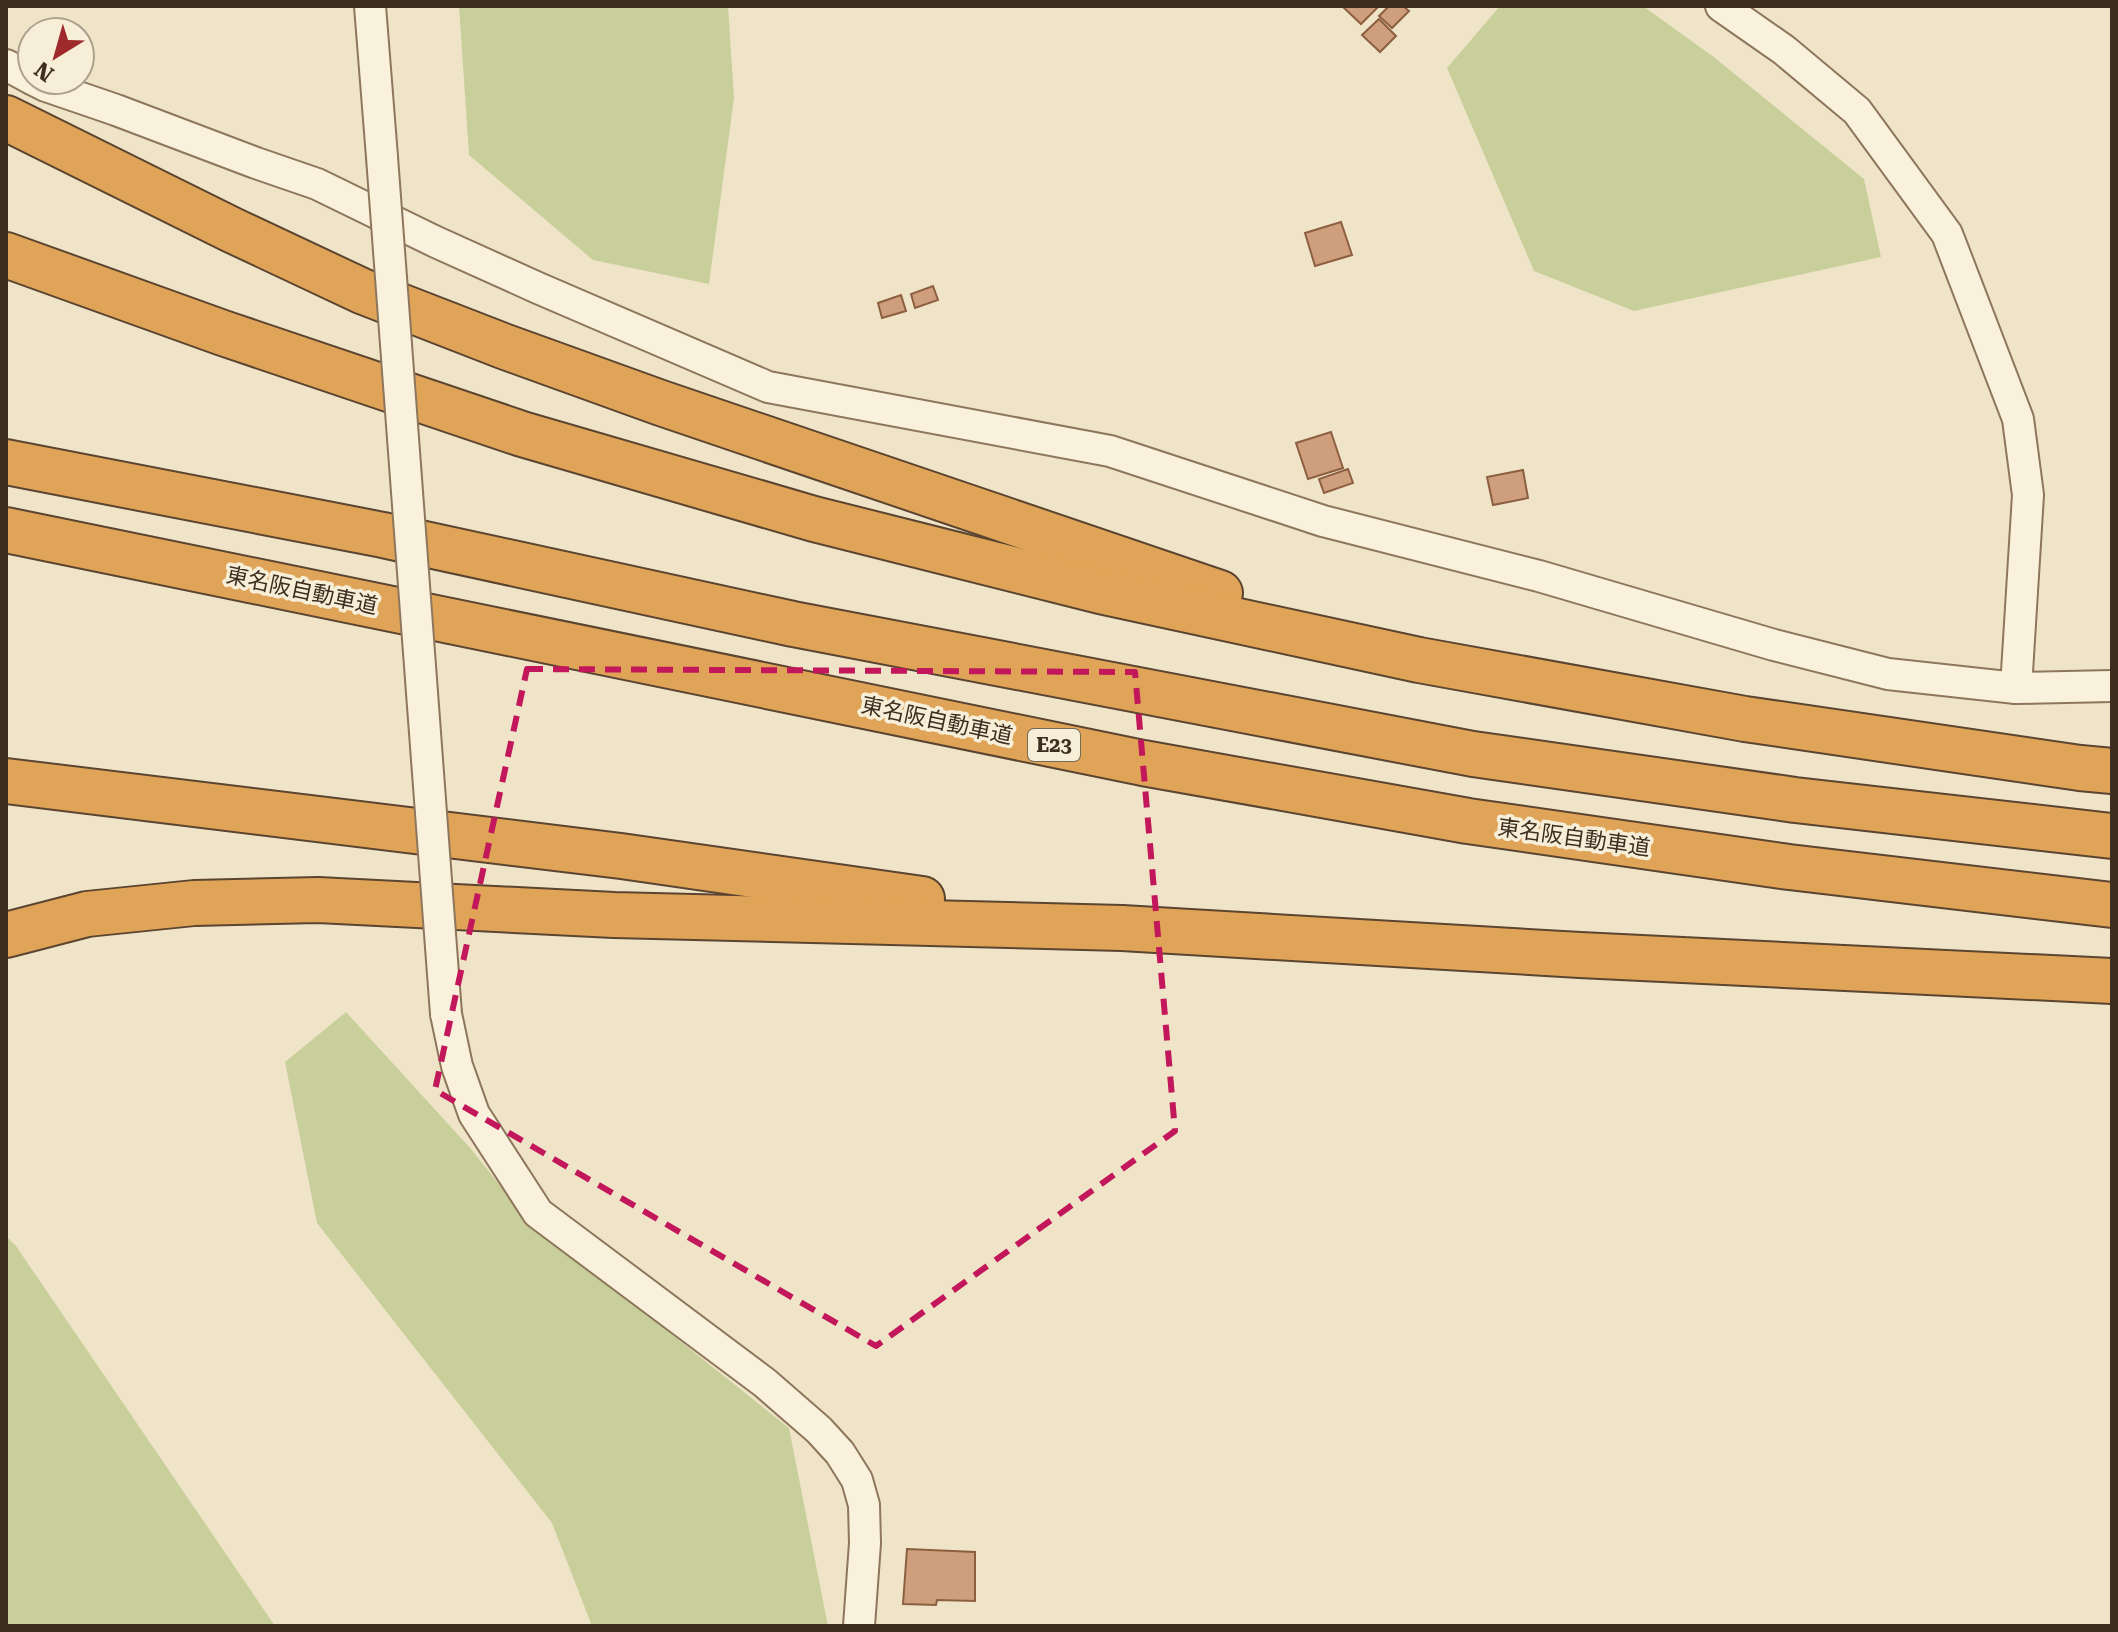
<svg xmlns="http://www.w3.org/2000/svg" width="2118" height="1632" font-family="'Roboto Serif','Noto Sans JP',serif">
<rect width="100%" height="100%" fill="#f0e4c8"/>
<g fill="#c9cf9b">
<path d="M 459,6 L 728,6 L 734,98 L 709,284 L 593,260 L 469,155 Z"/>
<path d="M 1500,6 L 1643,6 L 1715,58 L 1864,179 L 1881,257 L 1634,311 L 1534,271 L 1447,68 Z"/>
<path d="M 346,1012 L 471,1149 L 526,1218 L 789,1428 L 828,1626 L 592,1626 L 552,1523 L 317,1223 L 285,1062 Z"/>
<path d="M 6,1236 L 16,1246 L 275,1626 L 6,1626 Z"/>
</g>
<g fill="#cf9f7d" stroke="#8d5f41" stroke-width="2">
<path d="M 1342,6 L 1379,6 L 1361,24 Z"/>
<path d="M 1389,6 L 1403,6 L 1409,11 L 1392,28 L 1379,16 Z"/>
<path d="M 1379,19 L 1396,36 L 1380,52 L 1362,35 Z"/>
<path d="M 1341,222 L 1352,255 L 1315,266 L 1305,233 Z"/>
<path d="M 933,286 L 938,300 L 915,308 L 911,294 Z"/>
<path d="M 901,295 L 906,311 L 882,318 L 878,303 Z"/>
<path d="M 1331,432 L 1343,468 L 1308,479 L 1296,443 Z"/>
<path d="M 1348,469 L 1353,483 L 1324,493 L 1319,479 Z"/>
<path d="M 1523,470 L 1528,498 L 1493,505 L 1487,477 Z"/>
<path d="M 907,1549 L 975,1552 L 975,1601 L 937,1600 L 936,1605 L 903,1604 Z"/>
</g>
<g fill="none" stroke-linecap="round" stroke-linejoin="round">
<defs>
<g id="minor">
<path d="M 370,6 L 382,157"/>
<path d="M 1721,6 L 1784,50 L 1857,111 L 1947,234 L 2018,419 L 2028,495 L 2016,688"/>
<path d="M 6,65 L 32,79"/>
<path d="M 34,80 L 46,86 L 116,110 L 256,163 L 317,184 L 436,242 L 538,288 L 768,387 L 1110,451 L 1323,521 L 1539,576 L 1774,645 L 1888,674 L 2016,688 L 2112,686"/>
<path d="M 446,1014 L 457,1066 L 474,1114 L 538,1213 L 765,1383 L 819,1430 L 840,1453 L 857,1480 L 864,1505 L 865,1543 L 859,1626"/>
</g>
<g id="motorway">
<path d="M 6,118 L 232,230 L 364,292 L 503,346 L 661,403 L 1220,593"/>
<path d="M 6,255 L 223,333 L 522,434 L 814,519 L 1100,591 L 1419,660 L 1745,719 L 2080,768 L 2112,771"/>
<path d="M 6,462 L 383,535 L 793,624 L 1473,754 L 1795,800 L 2112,836"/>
<path d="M 6,530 L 1143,763 L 1468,821 L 1789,867 L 2112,905"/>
<path d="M 6,781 L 621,856 L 922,899"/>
<path d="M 6,935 L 87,914 L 194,903 L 318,900 L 614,915 L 1122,928 L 1580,955 L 2112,981"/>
</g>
</defs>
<use href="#minor" stroke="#8d765c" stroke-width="34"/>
<use href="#motorway" stroke="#5b4430" stroke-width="48"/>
<use href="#minor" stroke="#faf1dc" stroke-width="30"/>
<use href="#motorway" stroke="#e0a458" stroke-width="44"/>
<defs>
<path id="minor-bridge" d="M 382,157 L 446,1014"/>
</defs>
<use href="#minor-bridge" stroke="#8d765c" stroke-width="34" stroke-linecap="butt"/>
<use href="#minor-bridge" stroke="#faf1dc" stroke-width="30"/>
</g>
<path fill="none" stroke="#c2185b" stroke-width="6" stroke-dasharray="16 10" stroke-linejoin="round" d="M 527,669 L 1135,672 L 1175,1131 L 876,1346 L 435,1090 Z"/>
<g text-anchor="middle" stroke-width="7" stroke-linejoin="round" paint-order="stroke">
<rect fill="#f7eed8" stroke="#756857" stroke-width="2" x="1028" y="729" width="52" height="32" rx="6"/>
<g font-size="20" font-weight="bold" fill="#3d2e20">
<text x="1054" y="752">E23</text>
</g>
<g font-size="22" fill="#3d2e20" stroke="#f7eed8">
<text transform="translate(302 590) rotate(12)" y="8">東名阪自動車道</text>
<text transform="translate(937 720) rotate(12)" y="8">東名阪自動車道</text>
<text transform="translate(1574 837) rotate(8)" y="8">東名阪自動車道</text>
</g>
</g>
<rect width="2118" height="1632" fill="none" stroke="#3d2e20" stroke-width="16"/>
<g transform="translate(56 56) rotate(217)"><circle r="38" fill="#f7eed8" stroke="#ada18e" stroke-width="2"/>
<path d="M0-6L14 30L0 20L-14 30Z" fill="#9e2a2b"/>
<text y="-12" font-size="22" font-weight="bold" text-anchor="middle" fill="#3d2e20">N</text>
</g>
</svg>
